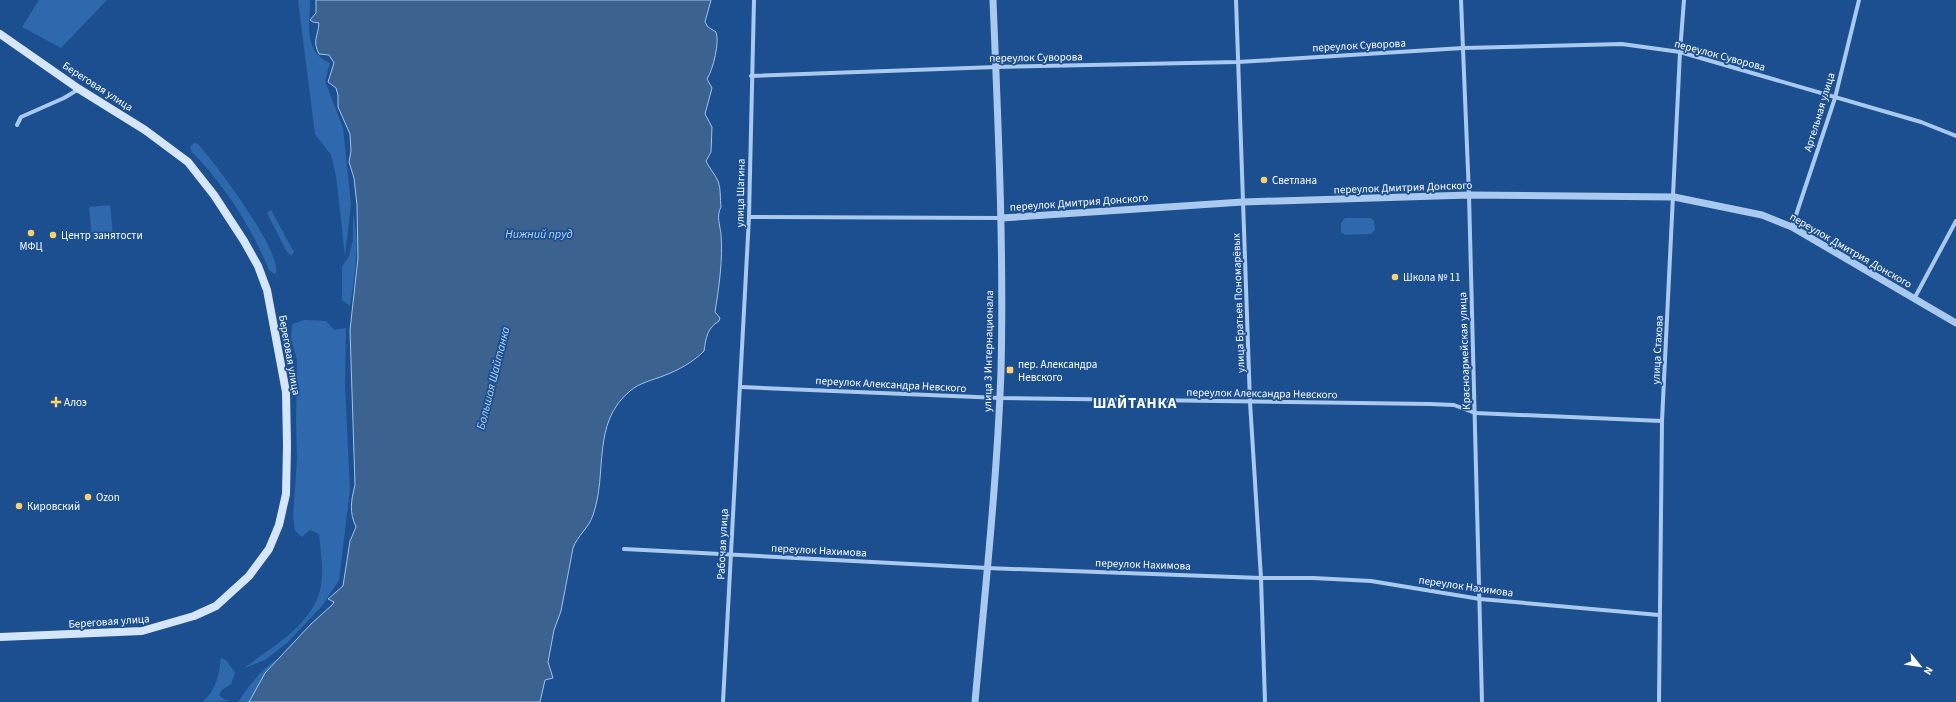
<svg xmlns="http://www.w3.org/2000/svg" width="1956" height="702" font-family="'Source Sans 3',sans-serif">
<rect width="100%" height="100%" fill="#1b4f8f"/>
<g fill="#2e69ad">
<path d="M 39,0 L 107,0 L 61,48 L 22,27 Z"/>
<path d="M 298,0 L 310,0 C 310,23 303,52 330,63 L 325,81 L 343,128 L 351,204 L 345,256 L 336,176 L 331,155 L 315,134 Z"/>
<path d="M 194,143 L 198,144 C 215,163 281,250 276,273 L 274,274 L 269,270 C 251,226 225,186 192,152 L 190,147 Z"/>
<path d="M 110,205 L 113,235 L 92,238 L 89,207 Z"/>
<path d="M 271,210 L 294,252 L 291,256 L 287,252 L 269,217 L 267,213 Z"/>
<path d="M 353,213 C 360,243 355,275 350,306 L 342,300 L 342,267 L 349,256 L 353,240 Z"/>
<path d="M 1345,218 L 1371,218 L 1374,221 L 1375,230 L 1371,234 L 1345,235 L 1341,232 L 1341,223 Z"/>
<path d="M 304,320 L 326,321 L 334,330 L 346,328 L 345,386 L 350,490 L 339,580 L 322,606 L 287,643 L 265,660 L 244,668 C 275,644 320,622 322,577 C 323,563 320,548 319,534 L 310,530 L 302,537 L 295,531 L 293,517 L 297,459 L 296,422 L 297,360 L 291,339 L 292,324 Z"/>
<path d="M 221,658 L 227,661 L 235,673 L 231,684 L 222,690 L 219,695 L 225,700 L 232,701 L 202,702 C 216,691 219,675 221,658 Z"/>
<path d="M 278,658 L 265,673 L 249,702 L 238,702 C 250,684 261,670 278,658 Z"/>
</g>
<path fill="#3c6290" stroke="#9cc4f0" d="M 316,0 L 711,0 L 705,22 L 708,27 L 716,32 C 720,41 713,70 707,79 L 712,88 L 705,114 L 712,127 L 711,152 L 706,161 C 709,168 715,174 718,181 C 721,189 720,199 721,207 C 716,216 720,225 721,234 C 723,260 719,287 715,312 L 720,318 L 719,321 C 707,328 706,338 704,351 C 693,362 679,370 663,376 C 653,380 639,383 630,391 C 591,423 608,473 593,515 C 589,528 577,536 573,548 L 561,611 L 554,630 L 548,662 L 553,678 L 545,680 L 540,702 L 249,702 L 265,673 L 311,624 L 332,605 L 334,602 L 328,599 L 343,586 L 350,541 L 356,527 C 349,512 351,501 355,485 L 350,330 L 358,258 L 357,205 L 354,178 L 349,162 L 351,151 L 350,134 L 338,107 L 338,95 L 336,88 L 328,82 L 334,63 L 329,55 L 319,54 C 312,40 318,37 319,23 L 313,22 L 310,20 L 316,13 Z"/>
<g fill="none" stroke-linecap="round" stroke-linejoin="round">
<g stroke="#a9c9ee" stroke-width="4">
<path d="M 1236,0 L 1250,402 L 1261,578 L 1265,702"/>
<path d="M 1461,0 L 1469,195 L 1482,702"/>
<path d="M 751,76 L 996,67 L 1238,62 L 1463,48 L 1622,44 L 1680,52 L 1921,122 L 1956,136"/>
<path d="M 17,125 L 21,117 L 64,98 L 79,89"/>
<path d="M 749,217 L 1002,218"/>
<path d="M 1792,227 L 1835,98 L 1859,0"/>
<path d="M 1914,299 L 1956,221"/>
<path d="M 741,387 L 1000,398 L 1430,404 L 1454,405 L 1475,413 L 1662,421"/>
<path d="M 624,549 L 987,568 L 1261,578 L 1313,578 L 1371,581 L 1480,599 L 1659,615"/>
<path d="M 723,702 L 749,217 L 754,0"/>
<path d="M 1659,702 L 1662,421 L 1680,52 L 1684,0"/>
</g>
<g stroke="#a9c9ee" stroke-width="7">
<path d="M 1002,218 L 1243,202 L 1469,195 L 1674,197 L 1762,215 L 1792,227 L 1956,323"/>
<path d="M 975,702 C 985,592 997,481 1001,371 C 1004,247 998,123 993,0"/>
</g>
<path stroke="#d6e6fa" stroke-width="8" d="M 0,34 L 79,89 L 145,130 L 188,162 L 214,195 L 244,241 L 258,266 L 267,290 L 286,392 L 287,446 L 286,494 L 279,525 L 269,549 L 249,576 L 216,606 L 194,616 L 142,631 L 0,637"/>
</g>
<g fill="#ffd166" stroke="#1b4f8f" stroke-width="1.5">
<circle cx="1264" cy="180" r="4"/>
<circle cx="31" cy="233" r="4"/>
<circle cx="53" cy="235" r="4"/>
<circle cx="1395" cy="277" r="4"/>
<rect x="1006" y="366" width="8" height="8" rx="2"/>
<path d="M54 396h4v4h4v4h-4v4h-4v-4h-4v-4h4z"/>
<circle cx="88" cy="497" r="4"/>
<circle cx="19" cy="506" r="4"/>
</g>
<g text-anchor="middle" stroke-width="3.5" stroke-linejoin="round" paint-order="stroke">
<g font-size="11" fill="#fff" stroke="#1b4f8f">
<text transform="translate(1359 45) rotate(-3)" y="4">переулок Суворова</text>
<text transform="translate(1720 55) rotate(15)" y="4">переулок Суворова</text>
<text transform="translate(1036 57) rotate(-1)" y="4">переулок Суворова</text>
<text transform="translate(98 86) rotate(33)" y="4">Береговая улица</text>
<text transform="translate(1819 112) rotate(-73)" y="4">Артельная улица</text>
<text transform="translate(1403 187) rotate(-2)" y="4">переулок Дмитрия Донского</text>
<text transform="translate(740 193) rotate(-89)" y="4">улица Шагина</text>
<text transform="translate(1079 202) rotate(-4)" y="4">переулок Дмитрия Донского</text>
<text transform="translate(1851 250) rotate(30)" y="4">переулок Дмитрия Донского</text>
<text transform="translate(1238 303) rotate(-92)" y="4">улица Братьев Пономарёвых</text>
<text transform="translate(1657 350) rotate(-87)" y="4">улица Стахова</text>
<text transform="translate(988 351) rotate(-89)" y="4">улица 3 Интернационала</text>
<text transform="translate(1464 351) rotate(-92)" y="4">Красноармейская улица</text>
<text transform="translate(290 355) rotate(80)" y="4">Береговая улица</text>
<text transform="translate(891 384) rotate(3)" y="4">переулок Александра Невского</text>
<text transform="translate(1262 393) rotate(1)" y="4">переулок Александра Невского</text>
<text transform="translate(722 544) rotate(-87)" y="4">Рабочая улица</text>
<text transform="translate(819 550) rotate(3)" y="4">переулок Нахимова</text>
<text transform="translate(1143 564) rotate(2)" y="4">переулок Нахимова</text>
<text transform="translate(1466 586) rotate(8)" y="4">переулок Нахимова</text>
<text transform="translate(109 621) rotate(-4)" y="4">Береговая улица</text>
</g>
<g font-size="11" fill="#fff" stroke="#1b4f8f" text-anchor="start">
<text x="1272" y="184">Светлана</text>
<text x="61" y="239">Центр занятости</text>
<text x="31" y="250" text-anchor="middle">МФЦ</text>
<text x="1403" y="281">Школа № 11</text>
<text x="1018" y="368">пер. Александра<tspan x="1018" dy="13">Невского</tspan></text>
<text x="64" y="406">Алоэ</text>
<text x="96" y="501">Ozon</text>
<text x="27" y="510">Кировский</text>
</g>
<g font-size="12" font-style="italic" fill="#b5d3f5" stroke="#1b4f8f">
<text x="539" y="238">Нижний пруд</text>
<text transform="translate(493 378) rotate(-76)" y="4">Большая Шайтанка</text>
</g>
<g font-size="15" font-weight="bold" letter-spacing="1" fill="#fff" stroke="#1b4f8f">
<text x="1135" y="408">ШАЙТАНКА</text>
</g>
</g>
<g transform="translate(1920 666) rotate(120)" stroke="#1b4f8f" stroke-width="3" paint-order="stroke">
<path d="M0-3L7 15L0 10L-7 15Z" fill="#ffffff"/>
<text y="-6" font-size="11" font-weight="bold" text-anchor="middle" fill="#ffffff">N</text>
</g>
</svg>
